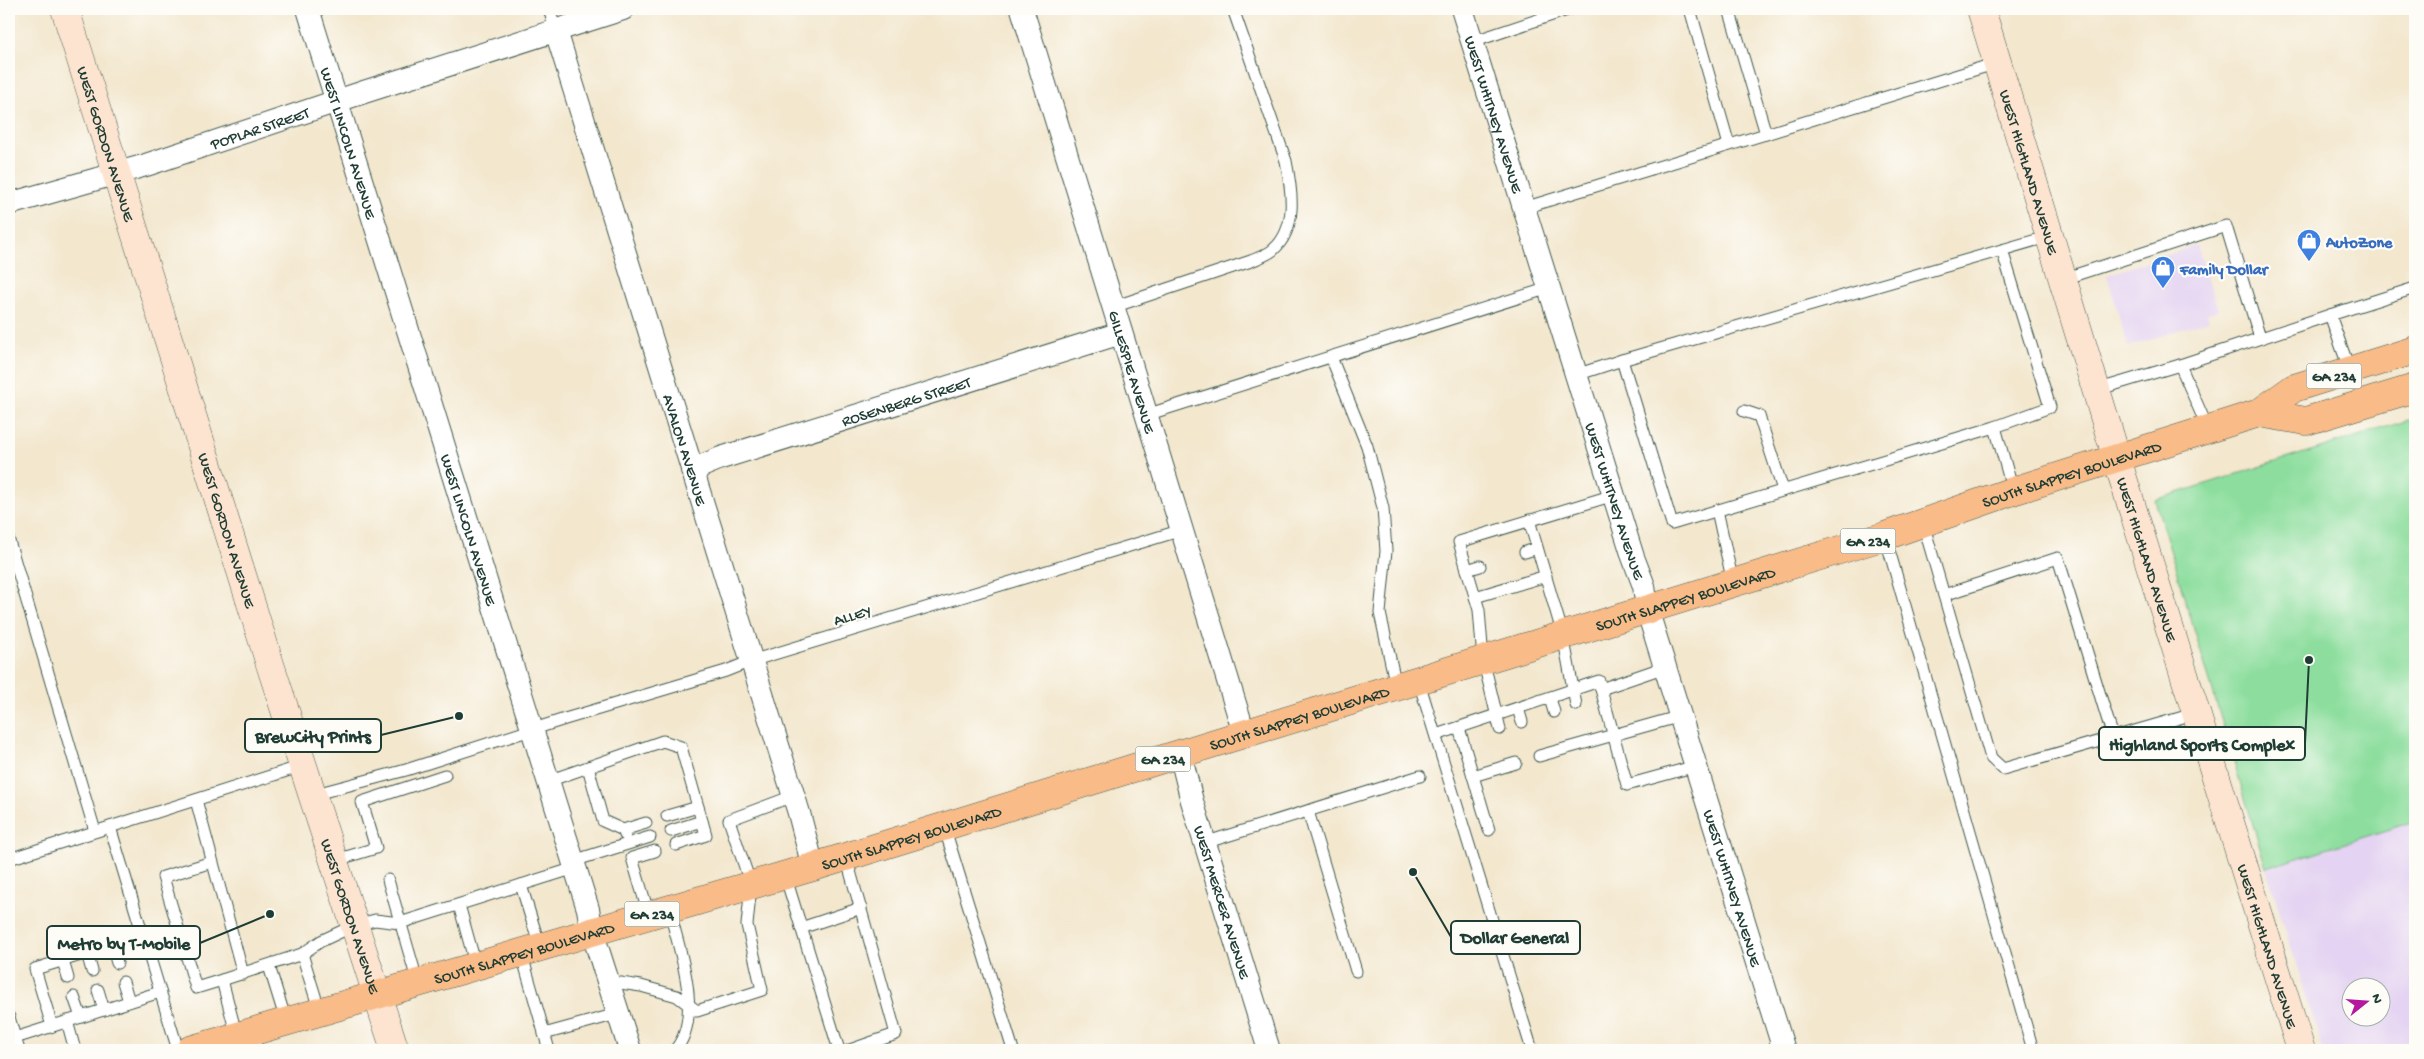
<svg xmlns="http://www.w3.org/2000/svg" width="2424" height="1059" font-family="'Gochi Hand',sans-serif">
<rect width="100%" height="100%" fill="#fdfcf7"/>
<filter id="ink" filterUnits="userSpaceOnUse"><feTurbulence type="fractalNoise" baseFrequency=".02" numOctaves="2"/><feDisplacementMap in="SourceGraphic" scale="10" xChannelSelector="R" yChannelSelector="G"/><feConvolveMatrix kernelMatrix="1 2 1 2 8 2 1 2 1" color-interpolation-filters="sRGB"/></filter>
<filter id="wash" filterUnits="userSpaceOnUse"><feTurbulence type="fractalNoise" baseFrequency=".0096" numOctaves="4" result="noise"/><feDisplacementMap in="SourceGraphic" scale="20" xChannelSelector="R" yChannelSelector="G"/><feGaussianBlur stdDeviation="1.12" result="paint"/><feColorMatrix in="noise" values="0 0 0 0 0 0 0 0 0 0 0 0 0 0 0 0 0 1.4 0 .05"/><feComposite in="paint" operator="in"/></filter>
<g filter="url(#wash)">
<rect width="100%" height="100%" fill="#f3e7ce"/>
<g fill="#e4d3f2" fill-rule="evenodd">
<path d="M 2197,245 L 2218,310 L 2207,314 L 2209,320 L 2128,347 L 2107,275 Z"/>
<path d="M 2415,821 L 2415,1050 L 2323,1050 L 2266,868 ZM 2352,986 L 2382,986 L 2382,1016 L 2352,1016 Z"/>
</g>
<path fill="#8dde9e" stroke="#568e69" d="M 2415,418 L 2415,821 L 2266,868 L 2155,500 Z"/>
</g>
<g filter="url(#ink)">
<g fill="none" stroke-linecap="round" stroke-linejoin="round">
<defs>
<g id="lane">
<path d="M 549,9 L 556,31"/>
<path d="M 1690,9 L 1729,145"/>
<path d="M 1729,9 L 1766,134"/>
<path d="M 1472,42 L 1570,9"/>
<path d="M 1524,208 L 1997,63"/>
<path d="M 2063,279 L 2226,226 L 2260,338"/>
<path d="M 1113,307 L 1251,261 C 1258,258 1267,255 1273,250 C 1298,228 1292,191 1286,161 L 1233,9"/>
<path d="M 2330,315 L 2415,288"/>
<path d="M 1331,357 L 1367,446 L 1383,508 L 1386,551 L 1380,613 L 1396,686"/>
<path d="M 2180,365 L 2208,429"/>
<path d="M 1576,375 L 1622,360"/>
<path d="M 2096,390 L 2180,365 L 2330,315 L 2350,371"/>
<path d="M 1744,411 L 1759,416 L 1783,490"/>
<path d="M 1146,415 L 1549,288"/>
<path d="M 1995,427 L 2050,407 L 2002,250"/>
<path d="M 2013,491 L 1995,427 L 1672,524 L 1622,360 L 2050,236"/>
<path d="M 1717,510 L 1733,583"/>
<path d="M 1529,520 L 1563,635 L 1576,705"/>
<path d="M 1923,523 L 1991,758 L 2003,769 L 2197,713"/>
<path d="M 1885,536 L 2033,1050"/>
<path d="M 9,541 L 95,831"/>
<path d="M 1525,552 L 1537,548"/>
<path d="M 1467,570 L 1480,566"/>
<path d="M 1944,595 L 2058,558 L 2113,737"/>
<path d="M 1475,597 L 1546,576"/>
<path d="M 1418,679 L 1532,1050"/>
<path d="M 1601,689 L 1627,785 L 1696,766"/>
<path d="M 1550,698 L 1554,712"/>
<path d="M 1518,708 L 1522,722"/>
<path d="M 1459,728 L 1473,776 L 1516,763"/>
<path d="M 1500,729 L 1483,659 L 1479,610 L 1459,542 L 1614,495"/>
<path d="M 1436,735 L 1599,681 L 1601,689 L 1665,667"/>
<path d="M 1539,756 L 1681,716"/>
<path d="M 588,767 L 603,821 L 623,830"/>
<path d="M 1473,776 L 1489,830"/>
<path d="M 548,781 L 663,741 L 681,747 L 706,835 L 676,845"/>
<path d="M 312,795 L 406,770 L 565,719 L 726,671 L 751,661 L 1182,530"/>
<path d="M 196,800 L 243,974"/>
<path d="M 1308,811 L 1356,971"/>
<path d="M 667,816 L 698,807"/>
<path d="M 944,826 L 1013,1050"/>
<path d="M 110,827 L 178,1050"/>
<path d="M 671,831 L 702,821"/>
<path d="M 625,835 L 623,830 L 646,823"/>
<path d="M 1204,843 L 1420,776"/>
<path d="M 846,857 L 896,1034 L 850,1050"/>
<path d="M 9,859 L 302,766"/>
<path d="M 333,861 L 376,848 L 362,802 L 445,775"/>
<path d="M 573,861 L 650,837"/>
<path d="M 212,862 L 163,877 L 196,988 L 222,980"/>
<path d="M 785,875 L 839,1050"/>
<path d="M 388,880 L 418,983"/>
<path d="M 521,885 L 540,947"/>
<path d="M 459,905 L 476,966"/>
<path d="M 669,909 C 679,948 704,1017 675,1050"/>
<path d="M 649,915 L 632,858 L 655,851"/>
<path d="M 801,928 L 861,908"/>
<path d="M 112,946 L 117,963"/>
<path d="M 521,952 L 549,1050"/>
<path d="M 87,953 L 92,971"/>
<path d="M 302,954 L 320,1012"/>
<path d="M 63,961 L 68,978"/>
<path d="M 269,966 L 286,1021"/>
<path d="M 607,981 L 641,986 L 677,996 L 697,1011 L 762,990 L 747,925 L 751,885 L 729,820 L 793,796"/>
<path d="M 123,982 L 129,1001"/>
<path d="M 98,990 L 104,1010"/>
<path d="M 74,997 L 81,1017"/>
<path d="M 9,1017 L 15,1038 L 160,992"/>
<path d="M 67,1021 L 75,1050"/>
<path d="M 52,1026 L 35,969 L 143,936"/>
<path d="M 252,1033 L 257,1050"/>
<path d="M 544,1034 L 617,1014"/>
<path d="M 237,1037 L 222,980 L 302,954 L 321,941 L 353,926 L 375,920 L 400,923 L 575,868"/>
<path d="M 15,1038 L 19,1050"/>
</g>
<g id="street">
<path id="s1" d="M 308,9 L 588,909 L 592,931 L 630,1050"/>
<path id="s2" d="M 1022,9 L 1244,733"/>
<path id="s3" d="M 1462,9 L 1633,557 L 1644,586 L 1647,609 L 1784,1050"/>
<path id="s4" d="M 556,31 L 799,813 L 813,867"/>
<path id="s5" d="M 9,204 L 146,165 L 364,92 L 623,9"/>
<path id="s6" d="M 692,470 L 721,458 L 1121,333"/>
<path id="s7" d="M 1180,753 L 1192,801 L 1269,1050"/>
</g>
<g id="secondary">
<path id="s8" d="M 65,9 L 269,661 L 395,1050"/>
<path id="s9" d="M 1981,9 L 2117,459 L 2301,1050"/>
</g>
<g id="primary">
<path d="M 2259,413 L 2306,421 L 2415,388"/>
<path id="s10" d="M 190,1050 L 813,867 L 1885,536 L 2013,491 L 2259,413 L 2294,388 L 2415,350"/>
</g>
</defs>
<use href="#lane" stroke="#3f564b" stroke-width="13"/>
<use href="#street" stroke="#3f564b" stroke-width="24"/>
<use href="#secondary" stroke="#3f564b" stroke-width="29"/>
<use href="#primary" stroke="#3f564b" stroke-width="29"/>
<use href="#lane" stroke="#fff" stroke-width="11"/>
<use href="#street" stroke="#fff" stroke-width="22"/>
<use href="#secondary" stroke="#fde4d0" stroke-width="28"/>
<use href="#primary" stroke="#f9bc89" stroke-width="28"/>
</g>
</g>
<defs>
<symbol id="shop-pin" viewBox="-11 -11 22 30"><path d="M0 17L-7.5 6A9.5 9.5 0 1 1 7.5 6Z" fill="#3f7fe0" stroke="#fdfcf7"/><path d="M-5-2.5h2.3a2.7 3.5 0 0 1 5.4 0H5L5.5 6h-11ZM-1.5-2.5h3a1.5 2.3 0 0 0-3 0Z" fill="#fff"/></symbol>
</defs>
<g fill-rule="evenodd">
<use href="#shop-pin" x="2295" y="227" width="28" height="38"/>
<use href="#shop-pin" x="2149" y="254" width="28" height="38"/>
</g>
<g text-anchor="middle" stroke-width="4.5" stroke-linejoin="round" paint-order="stroke">
<g fill="#fdfcf7" stroke="#62766e" stroke-width="1">
<rect x="2306.5" y="363.5" width="55" height="25" rx="4"/>
<rect x="1840.5" y="528.5" width="55" height="25" rx="4"/>
<rect x="1135.5" y="746.5" width="55" height="25" rx="4"/>
<rect x="624.5" y="901.5" width="55" height="25" rx="4"/>
</g>
<g font-size="15" font-weight="bold" fill="#1f3d34">
<text x="2334" y="381">GA 234</text>
<text x="1868" y="546">GA 234</text>
<text x="1163" y="764">GA 234</text>
<text x="652" y="919">GA 234</text>
</g>
<g font-size="16" fill="#1f3d34" stroke="#fdfcf7">
<text dy="6" stroke="none"><textPath href="#s3" startOffset="110">WEST WHITNEY AVENUE</textPath></text>
<text dy="6" stroke="none"><textPath href="#s5" startOffset="262">POPLAR STREET</textPath></text>
<text dy="6" stroke="none"><textPath href="#s1" startOffset="140">WEST LINCOLN AVENUE</textPath></text>
<text dy="6" stroke="none"><textPath href="#s8" startOffset="141">WEST GORDON AVENUE</textPath></text>
<text dy="6" stroke="none"><textPath href="#s9" startOffset="170">WEST HIGHLAND AVENUE</textPath></text>
<text dy="6" stroke="none"><textPath href="#s2" startOffset="379">GILLESPIE AVENUE</textPath></text>
<text dy="6" stroke="none"><textPath href="#s6" startOffset="225">ROSENBERG STREET</textPath></text>
<text dy="6" stroke="none"><textPath href="#s4" startOffset="438">AVALON AVENUE</textPath></text>
<text dy="6" stroke="none"><textPath href="#s10" startOffset="1968">SOUTH SLAPPEY BOULEVARD</textPath></text>
<text dy="6" stroke="none"><textPath href="#s3" startOffset="515">WEST WHITNEY AVENUE</textPath></text>
<text dy="6" stroke="none"><textPath href="#s1" startOffset="545">WEST LINCOLN AVENUE</textPath></text>
<text dy="6" stroke="none"><textPath href="#s8" startOffset="546">WEST GORDON AVENUE</textPath></text>
<text dy="6" stroke="none"><textPath href="#s9" startOffset="575">WEST HIGHLAND AVENUE</textPath></text>
<text dy="6" stroke="none"><textPath href="#s10" startOffset="1562">SOUTH SLAPPEY BOULEVARD</textPath></text>
<text transform="translate(852 614) rotate(-17)" y="6">ALLEY</text>
<text dy="6" stroke="none"><textPath href="#s10" startOffset="1158">SOUTH SLAPPEY BOULEVARD</textPath></text>
<text dy="6" stroke="none"><textPath href="#s10" startOffset="752">SOUTH SLAPPEY BOULEVARD</textPath></text>
<text dy="6" stroke="none"><textPath href="#s3" startOffset="920">WEST WHITNEY AVENUE</textPath></text>
<text dy="6" stroke="none"><textPath href="#s7" startOffset="155">WEST MERCER AVENUE</textPath></text>
<text dy="6" stroke="none"><textPath href="#s8" startOffset="951">WEST GORDON AVENUE</textPath></text>
<text dy="6" stroke="none"><textPath href="#s9" startOffset="980">WEST HIGHLAND AVENUE</textPath></text>
<text dy="6" stroke="none"><textPath href="#s10" startOffset="348">SOUTH SLAPPEY BOULEVARD</textPath></text>
</g>
<g font-size="16" font-weight="bold" fill="#366cbe" stroke="#fdfcf7" text-anchor="start">
<text x="2326" y="247">AutoZone</text>
<text x="2180" y="274">Family Dollar</text>
</g>
</g>
<path fill="none" stroke="#1f3d34" stroke-width="2" d="M459 716L381 735M2309 660L2305 743M1413 872L1451 937M270 914L200 943"/>
<g fill="#1f3d34" stroke="#fdfcf7" stroke-width="2">
<circle cx="459" cy="716" r="5"/>
<circle cx="2309" cy="660" r="5"/>
<circle cx="1413" cy="872" r="5"/>
<circle cx="270" cy="914" r="5"/>
</g>
<g fill="#fdfcf7" stroke="#1f3d34" stroke-width="2">
<rect x="245" y="719" width="136" height="33" rx="5"/>
<rect x="2099" y="727" width="206" height="33" rx="5"/>
<rect x="1451" y="921" width="129" height="33" rx="5"/>
<rect x="47" y="926" width="153" height="33" rx="5"/>
</g>
<g font-size="18" text-anchor="middle" font-weight="bold" fill="#1f3d34">
<text x="313" y="742">BrewCity Prints</text>
<text x="2202" y="750">Highland Sports Complex</text>
<text x="1515" y="943">Dollar General</text>
<text x="124" y="949">Metro by T-Mobile</text>
</g>
<rect width="2424" height="1059" fill="none" stroke="#fdfcf7" stroke-width="30"/>
<g transform="translate(2366 1002) rotate(73)"><circle r="24" fill="#fdfcf7" stroke="#a4b0a9"/>
<path d="M0-4L9 19L0 12L-9 19Z" fill="#b5179e"/>
<text y="-8" font-size="14" font-weight="bold" text-anchor="middle" fill="#1f3d34">N</text>
</g>
</svg>
